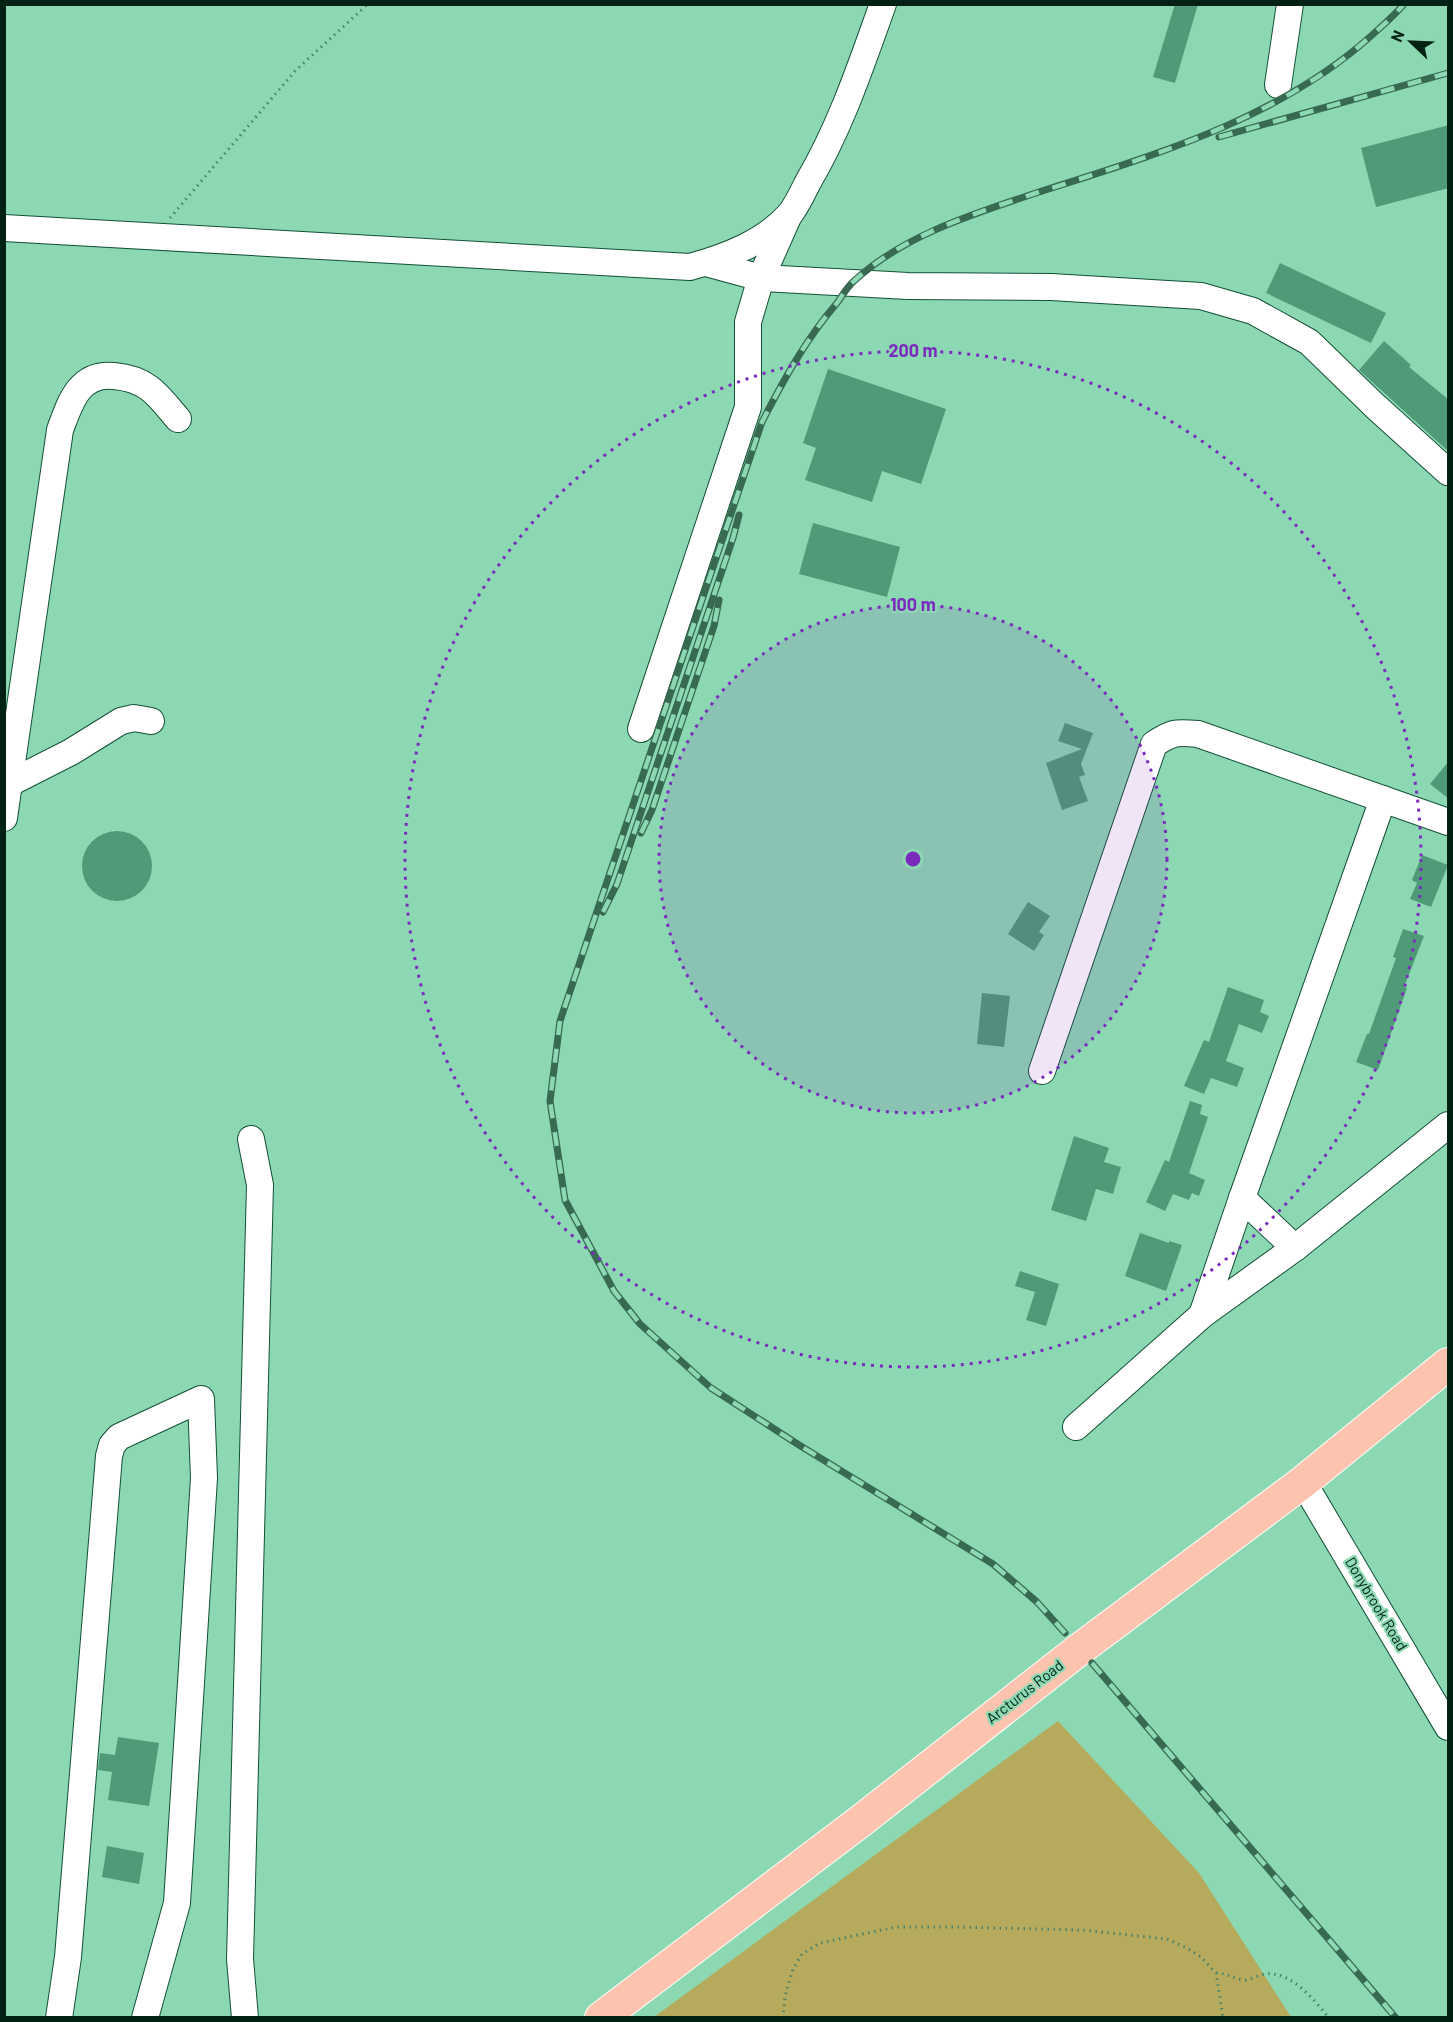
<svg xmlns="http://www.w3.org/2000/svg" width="1453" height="2022" font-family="Barlow,sans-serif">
<rect width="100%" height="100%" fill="#8cd8b2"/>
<path fill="#b6ab5c" d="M 1058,1721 L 1199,1873 L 1291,2017 L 654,2017 Z"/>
<g fill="#4f9b77">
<path d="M 1175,4 L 1198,4 L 1175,83 L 1153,77 Z"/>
<path d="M 1449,125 L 1449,188 L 1376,207 L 1361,148 Z"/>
<path d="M 1280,263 L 1386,313 L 1371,343 L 1266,293 Z"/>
<path d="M 1384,341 L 1411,365 L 1409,367 L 1449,400 L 1449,452 L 1359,370 Z"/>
<path d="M 828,369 L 946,409 L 921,484 L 882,471 L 872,502 L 805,480 L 816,448 L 803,443 Z"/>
<path d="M 813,523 L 900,547 L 887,597 L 799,574 Z"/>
<path d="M 1065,723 L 1093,733 L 1081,764 L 1085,775 L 1079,777 L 1088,801 L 1062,810 L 1046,763 L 1082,749 L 1058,741 Z"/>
<path d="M 1449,761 L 1449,799 L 1430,784 Z"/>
<circle cx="117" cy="866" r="35"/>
<path d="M 1422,855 L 1448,865 L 1431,907 L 1410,899 L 1417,883 L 1412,880 Z"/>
<path d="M 1028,902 L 1050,916 L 1039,932 L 1044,935 L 1034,951 L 1008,934 Z"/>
<path d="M 1403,929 L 1424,936 L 1404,987 L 1407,988 L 1378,1070 L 1356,1062 L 1367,1034 L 1369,1034 L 1396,958 L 1393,957 Z"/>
<path d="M 1228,987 L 1264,1000 L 1260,1012 L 1269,1016 L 1262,1033 L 1239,1024 L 1226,1061 L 1244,1068 L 1237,1087 L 1211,1078 L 1204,1094 L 1184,1086 L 1204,1040 L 1209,1042 Z"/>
<path d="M 982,993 L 1010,996 L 1004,1047 L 977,1044 Z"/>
<path d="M 1190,1101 L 1202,1105 L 1200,1114 L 1208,1117 L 1189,1173 L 1205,1180 L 1199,1196 L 1192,1193 L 1189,1200 L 1173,1194 L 1165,1211 L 1146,1202 L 1165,1160 L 1169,1162 Z"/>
<path d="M 1074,1136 L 1109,1148 L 1104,1162 L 1121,1167 L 1113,1194 L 1096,1189 L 1086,1221 L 1051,1210 Z"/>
<path d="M 1140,1233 L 1169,1243 L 1169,1241 L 1182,1245 L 1166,1291 L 1125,1276 Z"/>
<path d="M 1020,1271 L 1059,1284 L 1046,1326 L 1026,1320 L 1035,1292 L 1015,1286 Z"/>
<path d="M 118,1737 L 159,1743 L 149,1806 L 108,1800 L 112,1772 L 98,1770 L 100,1753 L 115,1755 Z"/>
<path d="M 107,1846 L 144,1853 L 139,1884 L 102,1877 Z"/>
</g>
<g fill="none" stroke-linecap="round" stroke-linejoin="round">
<defs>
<g id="minor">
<path d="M 1278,85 L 1290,4"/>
<path d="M 4,228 L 690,267 C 726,257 764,243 790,214 C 797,205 803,192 808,182 C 841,126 861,65 883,4"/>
<path d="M 706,263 L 761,278 L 908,286 L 1051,287 L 1201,296 L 1253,311 L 1309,342 L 1375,406 L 1448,472"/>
<path d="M 641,729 L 748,407 L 748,322 L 761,278 L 788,217"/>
<path d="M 10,783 L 71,752 L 121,721 L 134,718 L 151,721"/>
<path d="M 4,818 L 60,430 C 70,403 79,372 114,376 C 126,377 138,380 149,388 C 160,396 169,409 178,419"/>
<path d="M 1042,1071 L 1154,744 C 1173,732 1175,732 1198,734 L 1448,822"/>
<path d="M 1295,1248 L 1242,1198 L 1383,799"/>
<path d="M 1202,1315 L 1242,1198"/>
<path d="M 1076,1427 L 1202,1315 L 1295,1248 L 1448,1125"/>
<path d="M 1303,1482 L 1448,1727"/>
<path d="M 59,2018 L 68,1957 L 109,1456 L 112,1445 L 119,1437 L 201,1399 L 204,1478 L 177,1903 L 145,2018"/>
<path d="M 245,2018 L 240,1959 L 260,1185 L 251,1139"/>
</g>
<path id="major" d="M 601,2018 L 862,1820 L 1076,1652 L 1303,1482 L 1448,1364"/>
</defs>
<use href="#minor" stroke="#135037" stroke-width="28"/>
<use href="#major" stroke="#fff" stroke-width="34"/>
<g stroke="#4c8368" stroke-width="3" stroke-dasharray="1.5 4.5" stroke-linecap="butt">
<path d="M 170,218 L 295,71 L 368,4"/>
<path d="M 1216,1973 C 1226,1973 1233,1978 1243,1980 C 1250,1981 1258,1975 1265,1974 C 1292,1971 1314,2000 1329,2018"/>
<path d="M 783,2018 L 785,1997 L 793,1969 L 802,1954 L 820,1943 L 896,1927 L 957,1927 L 1082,1930 L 1167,1939 L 1187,1948 L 1201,1957 L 1216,1973 L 1223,2018"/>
</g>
<use href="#minor" stroke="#fff" stroke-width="26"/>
<use href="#major" stroke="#fcc4ae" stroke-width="32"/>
<defs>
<g id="rail">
<path d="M 1219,137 L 1448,73"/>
<path d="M 641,833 L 652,810 L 714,626 L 719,600"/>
<path d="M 603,912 L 617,884 L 733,538 L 739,515"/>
<path d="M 1065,1633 L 1037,1602 L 993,1564 L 799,1445 L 711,1388 L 640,1324 L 614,1291 L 565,1200 L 550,1101 L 560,1021 L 762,422 C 784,379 806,339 837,303 C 842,296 847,287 854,281 C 904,235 973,214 1036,193 C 1154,155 1277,120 1371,36 C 1382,26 1394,16 1404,4"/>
<path d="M 1092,1663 L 1396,2018"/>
</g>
</defs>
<use href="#rail" stroke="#386a52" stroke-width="7"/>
<use href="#rail" stroke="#8cd8b2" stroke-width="4.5" stroke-dasharray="14" stroke-linecap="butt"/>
</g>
<circle cx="913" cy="859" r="254" fill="#7b2cbf" fill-opacity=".12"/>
<g fill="none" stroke="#7b2cbf" stroke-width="3" stroke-dasharray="3 6">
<circle cx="913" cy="859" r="254"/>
<circle cx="913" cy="859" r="508"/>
</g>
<g text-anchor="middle" stroke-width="4.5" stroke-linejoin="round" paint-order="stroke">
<g font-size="15" fill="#022214" stroke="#8cd8b2">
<text transform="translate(1376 1604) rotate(59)" y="5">Donybrook Road</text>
<text transform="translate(1025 1692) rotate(-38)" y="5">Arcturus Road</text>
</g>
</g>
<circle cx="913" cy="859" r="9" fill="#7b2cbf" stroke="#8cd8b2" stroke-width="3"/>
<g font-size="18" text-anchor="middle" font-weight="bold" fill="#7b2cbf" stroke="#8cd8b2" stroke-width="4.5" stroke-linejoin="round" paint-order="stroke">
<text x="913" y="357">200 m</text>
<text x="913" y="611">100 m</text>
</g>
<rect width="1453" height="2022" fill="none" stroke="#022214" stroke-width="12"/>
<g transform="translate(1411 42) rotate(293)" stroke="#8cd8b2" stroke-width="4.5" paint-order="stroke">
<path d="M0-4.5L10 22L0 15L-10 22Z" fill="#022214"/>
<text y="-9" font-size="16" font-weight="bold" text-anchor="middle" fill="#022214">N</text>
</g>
</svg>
